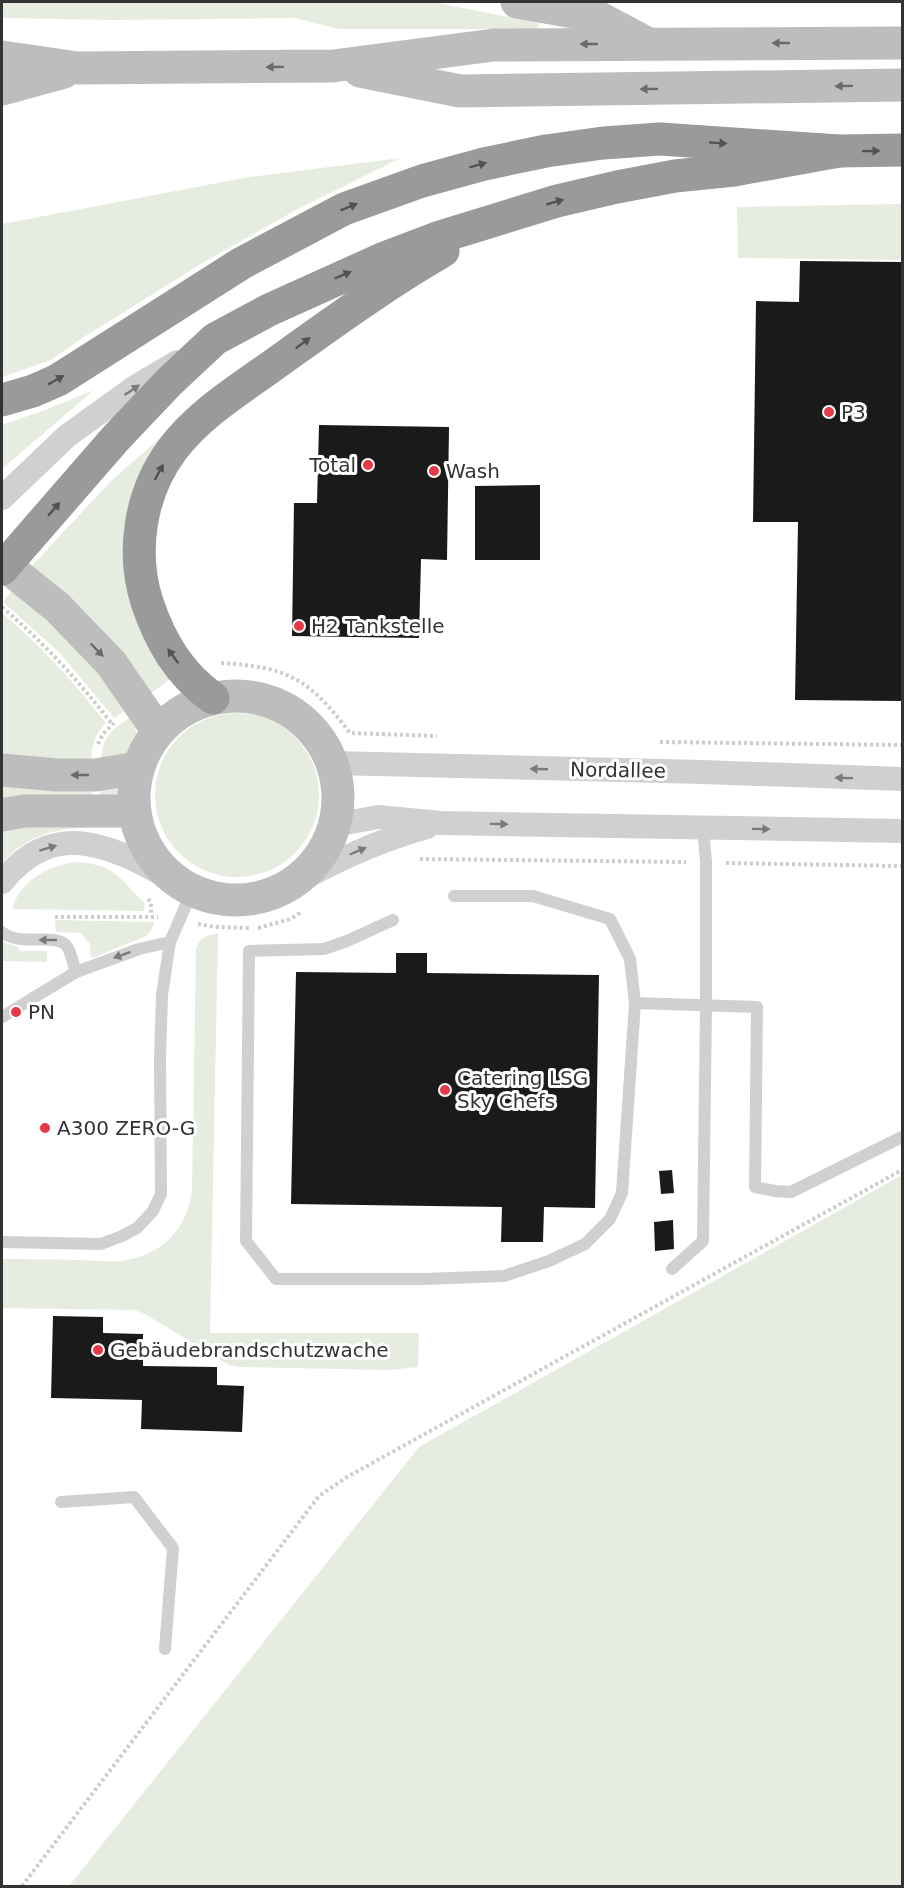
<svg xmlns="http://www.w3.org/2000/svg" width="904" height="1888" font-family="'DejaVu Sans',sans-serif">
<rect width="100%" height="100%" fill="#fff"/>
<g fill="#e6ecdf">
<path d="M 2,2 L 432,2 L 539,23 L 538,29 L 339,29 L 295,18 L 113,20 L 2,18 Z"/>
<path d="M 401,158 L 298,209 L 204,262 L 87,335 L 51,360 L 2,377 L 2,224 L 249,177 Z"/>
<path d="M 902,204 L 902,260 L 738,258 L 737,207 Z"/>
<path d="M 94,390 L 2,469 L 2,425 L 48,409 Z"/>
<path d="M 170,429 L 138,488 L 174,676 L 150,694 L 30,568 L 111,481 Z"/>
<path d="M 16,585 L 55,620 L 128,708 L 114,718 L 61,654 L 3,602 Z"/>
<path d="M 2,613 C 43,648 73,681 106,723 C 93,736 92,747 91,764 L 2,759 Z"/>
<circle cx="237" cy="795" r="82"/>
<path d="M 132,716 C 144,747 128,756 101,763 C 102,735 111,731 132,716 Z"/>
<path d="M 2,780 L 92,782 L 91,803 L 2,807 Z"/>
<path d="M 100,782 L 127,785 L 127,802 L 99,804 Z"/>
<path d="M 89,819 L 89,828 C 56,827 24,837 2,863 L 2,826 Z"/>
<path d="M 75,862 C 116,864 119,879 145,903 L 144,911 L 12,909 C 20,881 48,866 75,862 Z"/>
<path d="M 55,920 L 155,922 L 150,932 L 146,936 L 93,958 L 91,957 L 90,944 L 81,933 L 56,932 Z"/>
<path d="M 218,933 L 210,1333 L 419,1333 L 418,1367 L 389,1370 L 241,1367 L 229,1365 L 145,1314 L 135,1310 L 2,1308 L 2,1259 C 26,1259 51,1259 75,1260 C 91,1260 110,1263 126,1260 C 163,1255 189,1226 192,1189 L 196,949 C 199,938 207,935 218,933 Z"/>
<path d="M 2,942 L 18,947 L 20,951 L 47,951 L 47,962 L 2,961 Z"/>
<path d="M 902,1175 L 902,1886 L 69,1886 L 419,1447 Z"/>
</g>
<g fill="#1a1a1a">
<path d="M 800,261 L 902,262 L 902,701 L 795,700 L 798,522 L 753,522 L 756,301 L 799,302 Z"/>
<path d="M 319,425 L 449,427 L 447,560 L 421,559 L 419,638 L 292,636 L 294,503 L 317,503 Z"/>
<path d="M 540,485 L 540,560 L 475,560 L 475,486 Z"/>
<path d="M 396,953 L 427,953 L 427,973 L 599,975 L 595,1208 L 544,1207 L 543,1242 L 501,1242 L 502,1207 L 291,1204 L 296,972 L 396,973 Z"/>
<path d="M 672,1170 L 674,1193 L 661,1194 L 659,1171 Z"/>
<path d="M 673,1220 L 674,1249 L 655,1251 L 654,1222 Z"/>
<path d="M 53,1316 L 103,1317 L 103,1333 L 143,1334 L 143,1366 L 217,1367 L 217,1385 L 244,1386 L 242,1432 L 141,1429 L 142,1400 L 51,1398 Z"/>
</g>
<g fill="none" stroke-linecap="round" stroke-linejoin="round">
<g stroke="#cdcdcd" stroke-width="4" stroke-dasharray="3 3" stroke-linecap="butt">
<path d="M 2,607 C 43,642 79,681 112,724"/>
<path d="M 221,663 C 289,667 309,679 350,733 L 437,736"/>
<path d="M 660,742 L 902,745"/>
<path d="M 98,744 L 103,734 L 115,722"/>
<path d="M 420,859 L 686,862"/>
<path d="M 726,863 L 902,866"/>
<path d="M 148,899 L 151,902 L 151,915"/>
<path d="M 55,917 L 158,917"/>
<path d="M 198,924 L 215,927 L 250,928"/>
<path d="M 258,928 L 291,919 L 301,912"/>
<path d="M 22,1886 L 319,1496 L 347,1477 L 902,1170"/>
</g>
<g stroke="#d0d0d0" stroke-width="12">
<path d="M 393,920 L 347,941 L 324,949 L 249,951 L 246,1241 L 276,1279 L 423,1279 L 504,1276 L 549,1261 L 585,1244 L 610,1219 L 622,1193 L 635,1003 L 630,959 L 610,919 L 533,896 L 454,896"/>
<path d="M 2,932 C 20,947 55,933 66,945 C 71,951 73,964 76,972"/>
<path d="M 635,1003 L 757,1007 L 755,1187 L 775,1191 L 791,1192 L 902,1137"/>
<path d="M 2,1017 L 76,972 L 139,949 L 170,942"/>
<path d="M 2,1242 L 101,1244 L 122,1236 L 137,1228 L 153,1211 L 161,1194 L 160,1059 L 162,995 L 170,942 L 192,891"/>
<path d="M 672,1269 L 703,1241 L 706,1005 L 706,862 L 703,828"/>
<path d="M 61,1502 L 134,1497 L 173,1548 L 165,1649"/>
</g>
<g stroke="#d0d0d0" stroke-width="24">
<path d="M 2,498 L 67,436 L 135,387 L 177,362"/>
<path d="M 333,763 L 703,772 L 902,779"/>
<path d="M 335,825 L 378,817 L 441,823 L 902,831"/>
<path d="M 2,882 C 57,813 119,850 180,884"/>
<path d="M 287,887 C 333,862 377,841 427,827"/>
</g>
<g stroke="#bdbdbd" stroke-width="33">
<path d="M 517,2 L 596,16 L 643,41"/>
<path d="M 2,57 L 78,68 L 333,66 L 494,45 L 902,43"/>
<path d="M 360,71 L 460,91 L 902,85"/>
<path d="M 2,89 L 64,72"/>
<path d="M 2,563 L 57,607 L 111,663 L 158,731"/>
<circle cx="236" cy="798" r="102"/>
<path d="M 2,770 L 57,775 L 95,775 L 138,768"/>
<path d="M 2,815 L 24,811 L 134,811"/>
</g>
<g stroke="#9a9a9a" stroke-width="33">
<path d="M 2,400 L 33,391 L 58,380 L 242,263 L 344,209 L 422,181 L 484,164 L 546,151 L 603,143 L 660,139 L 839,151 L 902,150"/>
<path d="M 2,569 L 115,439 L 169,382 L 215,339 L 269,310 L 382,259 L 440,237 L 557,201 L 617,187 L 675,176 L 734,170 L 839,151"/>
<path d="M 213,698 C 179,674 160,641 147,602 C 131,552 140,493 172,450 C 198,415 237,391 272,366 C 328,326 384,285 443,251"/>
</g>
</g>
<defs><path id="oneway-solid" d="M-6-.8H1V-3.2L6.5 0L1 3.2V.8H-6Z" transform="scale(1.5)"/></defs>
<g fill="#6a6a6a">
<use href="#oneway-solid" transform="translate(781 43) rotate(180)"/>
<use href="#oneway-solid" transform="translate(589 44) rotate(180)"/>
<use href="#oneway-solid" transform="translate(275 67) rotate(179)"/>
<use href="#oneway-solid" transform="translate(844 86) rotate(179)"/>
<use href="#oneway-solid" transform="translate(649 89) rotate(179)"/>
<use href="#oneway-solid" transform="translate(97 650) rotate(46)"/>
<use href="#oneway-solid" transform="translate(80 775) rotate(180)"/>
</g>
<g fill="#525252">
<use href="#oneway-solid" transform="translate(718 143) rotate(4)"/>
<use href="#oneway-solid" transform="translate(871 151) rotate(-1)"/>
<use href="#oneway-solid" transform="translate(478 165) rotate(-15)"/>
<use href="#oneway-solid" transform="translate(555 202) rotate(-16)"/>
<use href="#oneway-solid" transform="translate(349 207) rotate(-22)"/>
<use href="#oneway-solid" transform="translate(343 275) rotate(-23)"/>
<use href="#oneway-solid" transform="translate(303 343) rotate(-36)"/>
<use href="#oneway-solid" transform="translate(56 380) rotate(-29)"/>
<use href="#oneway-solid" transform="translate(159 472) rotate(-62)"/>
<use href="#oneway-solid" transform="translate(54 509) rotate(-49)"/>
<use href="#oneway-solid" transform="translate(173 656) rotate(-126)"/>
</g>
<g fill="#7a7a7a">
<use href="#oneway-solid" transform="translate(132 390) rotate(-34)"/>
<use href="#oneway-solid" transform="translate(539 769) rotate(-178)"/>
<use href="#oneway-solid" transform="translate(844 778) rotate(-179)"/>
<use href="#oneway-solid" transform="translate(499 824) rotate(1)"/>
<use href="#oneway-solid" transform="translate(761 829) rotate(1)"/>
<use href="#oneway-solid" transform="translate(48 848) rotate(-17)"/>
<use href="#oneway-solid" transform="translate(358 851) rotate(-23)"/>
<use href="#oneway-solid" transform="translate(48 940) rotate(180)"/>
<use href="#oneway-solid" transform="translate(122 955) rotate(160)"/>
</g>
<g fill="#e63946" stroke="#fff" stroke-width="2">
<circle cx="829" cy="412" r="6"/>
<circle cx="368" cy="465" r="6"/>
<circle cx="434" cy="471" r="6"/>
<circle cx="299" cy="626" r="6"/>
<circle cx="16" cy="1012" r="6"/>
<circle cx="445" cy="1090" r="6"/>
<circle cx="45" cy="1128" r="6"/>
<circle cx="98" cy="1350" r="6"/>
</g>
<g text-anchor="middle" stroke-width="6" stroke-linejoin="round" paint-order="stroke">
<g font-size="20" fill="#333" stroke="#fff" text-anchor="start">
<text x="841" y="419">P3</text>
<text x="356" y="472" text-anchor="end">Total</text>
<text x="446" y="478">Wash</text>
<text x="311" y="633">H2 Tankstelle</text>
<text x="28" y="1019">PN</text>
<text x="457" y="1085">Catering LSG<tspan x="457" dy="23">Sky Chefs</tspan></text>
<text x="57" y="1135">A300 ZERO-G</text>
<text x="110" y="1357">Gebäudebrandschutzwache</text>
</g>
<g font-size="20" fill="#333" stroke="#fff">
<text transform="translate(618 770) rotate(1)" y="7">Nordallee</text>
</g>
</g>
<rect width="904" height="1888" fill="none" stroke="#333333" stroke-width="6"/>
</svg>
